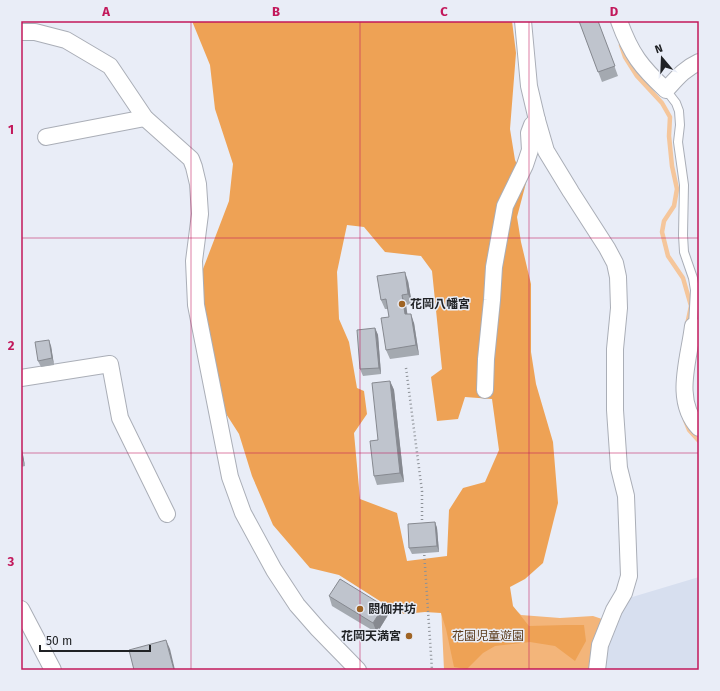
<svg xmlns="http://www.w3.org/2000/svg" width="720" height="691" font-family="'Fira Sans','Noto Sans JP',sans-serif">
<rect width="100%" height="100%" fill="#e9edf7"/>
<path fill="#d7dfef" d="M 699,577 L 699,670 L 602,670 L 609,641 L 616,623 L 629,598 Z"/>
<path fill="#f3b57a" d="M 506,601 L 521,615 L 560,618 L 593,616 L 605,620 L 592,670 L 444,670 L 441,605 Z"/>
<path fill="#eea255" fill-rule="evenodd" d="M 192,21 L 512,21 L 516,53 L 510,129 L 515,160 L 526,183 L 517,217 L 521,242 L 531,284 L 531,352 L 536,384 L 553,442 L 558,503 L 543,563 L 525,579 L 510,587 L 513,606 L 529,626 L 566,625 L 584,625 L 586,641 L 575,661 L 555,646 L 530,642 L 495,646 L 483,653 L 467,669 L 454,667 L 446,629 L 441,613 L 425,612 L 404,614 L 383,603 L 339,575 L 310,568 L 273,525 L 252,476 L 239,434 L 205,381 L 193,334 L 203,269 L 229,201 L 233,164 L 215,109 L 210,65 ZM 347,225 L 364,227 L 385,252 L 421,256 L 432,271 L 442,369 L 431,377 L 437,421 L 458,419 L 465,397 L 492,399 L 499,450 L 485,482 L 463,488 L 449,510 L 447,556 L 407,561 L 397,513 L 360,499 L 354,433 L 367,414 L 364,391 L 357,388 L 349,342 L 339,319 L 337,272 Z"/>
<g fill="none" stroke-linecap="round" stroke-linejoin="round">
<g stroke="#f5c69b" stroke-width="4.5">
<path d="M 621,45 L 625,57 L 637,76 L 662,103 L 670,117 L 669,136 L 672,166 L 677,189 L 674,206 L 664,221 L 662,232 L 668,256 L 683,278 L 691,306 L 687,325"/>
<path d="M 685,420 L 689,430 L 699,441"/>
</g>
<defs>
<path id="lane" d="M 666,90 L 676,103 L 679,111 L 680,125 L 678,142 L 684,185 L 683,235 L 684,252 L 693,278 L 695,290 L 693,326"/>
<g id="street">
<path d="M 523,21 L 529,86 L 537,120 L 546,151 L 571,192 L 607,248 L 615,263 L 618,277 L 619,308 L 615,349 L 615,410 L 619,468 L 626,496 L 629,576 L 624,593 L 614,610 L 600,645 L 597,670"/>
<path d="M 619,21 C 631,54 641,67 666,90 C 677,78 684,69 699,62"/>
<path d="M 21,32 L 35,32 L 66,40 L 110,66 L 145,118 L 191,159 L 194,167 L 198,184 L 200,214 L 194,261 L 196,305 L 230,477 L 243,513 L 274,570 L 297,605 L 318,629 L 358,670"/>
<path d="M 46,137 L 145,118"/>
<path d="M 693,326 C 689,360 673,400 699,428"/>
<path d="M 21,378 L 110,364 L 120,418 L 167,514"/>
<path d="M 485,390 L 486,359 L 492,300 L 494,267 L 505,206 L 525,165 L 530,150 L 529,133 L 532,125 L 537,120"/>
<path d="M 21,609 L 53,670"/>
</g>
</defs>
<use href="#lane" stroke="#aaaeb7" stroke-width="10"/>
<use href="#street" stroke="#aaaeb7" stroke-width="18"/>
<g stroke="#8d9197" stroke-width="2.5" stroke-dasharray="1 3" stroke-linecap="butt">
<path d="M 406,368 L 422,491 L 422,526"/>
<path d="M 424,551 L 432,670"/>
</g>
<use href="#lane" stroke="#fff" stroke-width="8"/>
<use href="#street" stroke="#fff" stroke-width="16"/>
</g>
<g fill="#a4a9b0">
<path d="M 579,21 L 598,21 L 618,76 L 602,82 Z"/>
<path d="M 408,281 L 412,304 L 406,305 L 407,314 L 414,323 L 419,355 L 390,359 L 386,350 L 389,317 L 388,309 L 385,309 L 381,300 Z"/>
<path d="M 375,328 L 378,335 L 381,374 L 363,376 L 360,369 Z"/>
<path d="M 51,346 L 54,365 L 41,367 L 38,361 Z"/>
<path d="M 390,381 L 394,390 L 404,482 L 377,485 L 374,476 L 378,440 Z"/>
<path d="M 21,444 L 25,466 L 21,467 Z"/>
<path d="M 435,522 L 437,528 L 439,552 L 412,554 L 409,548 Z"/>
<path d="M 329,596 L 388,615 L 377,633 L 332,606 Z"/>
</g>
<g fill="#868990">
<path d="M 405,272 L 408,281 L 412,304 L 408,294 Z"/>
<path d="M 402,295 L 406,305 L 409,324 L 405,314 Z"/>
<path d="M 411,314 L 414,323 L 419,355 L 416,345 Z"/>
<path d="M 375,328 L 378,335 L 381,374 L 379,368 Z"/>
<path d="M 49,340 L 51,346 L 54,365 L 52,358 Z"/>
<path d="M 390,381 L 394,390 L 404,482 L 400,473 Z"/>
<path d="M 21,444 L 25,466 L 23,460 L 21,450 Z"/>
<path d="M 435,522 L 437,528 L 439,552 L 437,546 Z"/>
<path d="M 384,606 L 388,615 L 377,633 L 373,623 Z"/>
<path d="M 166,640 L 170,649 L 175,670 L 174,670 Z"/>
</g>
<g fill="#bfc4cd" stroke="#868990">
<path d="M 579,21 L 598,21 L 615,66 L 598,72 Z"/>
<path d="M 405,272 L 408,294 L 402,295 L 405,314 L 411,314 L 416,345 L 386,350 L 381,318 L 389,317 L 386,299 L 381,300 L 377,276 Z"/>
<path d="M 375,328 L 379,368 L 360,369 L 357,330 Z"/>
<path d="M 49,340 L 52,358 L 38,361 L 35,342 Z"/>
<path d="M 390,381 L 400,473 L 374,476 L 370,441 L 378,440 L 372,383 Z"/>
<path d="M 21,450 L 23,460 L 21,460 Z"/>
<path d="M 435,522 L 437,546 L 409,548 L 408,524 Z"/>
<path d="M 340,579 L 384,606 L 373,623 L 329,596 Z"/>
<path d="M 166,640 L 174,670 L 134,670 L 129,650 Z"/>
</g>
<path fill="none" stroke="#c2185b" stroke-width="1" stroke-opacity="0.55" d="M 191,21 L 191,670M 360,21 L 360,670M 529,21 L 529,670M 21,238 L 699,238M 21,453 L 699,453"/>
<g fill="#9f6425" stroke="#e9edf7" stroke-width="1.5">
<circle cx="402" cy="304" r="4"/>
<circle cx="360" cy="609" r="4"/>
<circle cx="409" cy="636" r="4"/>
</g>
<g text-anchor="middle" stroke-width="3" stroke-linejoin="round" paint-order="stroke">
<g font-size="12" font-weight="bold" fill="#202225" stroke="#e9edf7" text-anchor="start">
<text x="410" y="308">花岡八幡宮</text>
<text x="368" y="613">閼伽井坊</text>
<text x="401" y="640" text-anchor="end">花岡天満宮</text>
</g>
<g font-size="12" fill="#5b3b1c" stroke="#e9edf7">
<text x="488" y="640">花園児童遊園</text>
</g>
</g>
<rect width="720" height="691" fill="none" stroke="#e9edf7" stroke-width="44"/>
<g transform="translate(662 58) rotate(341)" stroke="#e9edf7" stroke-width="3" paint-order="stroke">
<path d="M0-3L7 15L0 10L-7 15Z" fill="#202225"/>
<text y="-6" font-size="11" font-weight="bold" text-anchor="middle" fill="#202225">N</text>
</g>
<path d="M40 645v6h110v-6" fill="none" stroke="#202225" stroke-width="2"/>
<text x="46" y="645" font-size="12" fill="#202225" stroke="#e9edf7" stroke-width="3" paint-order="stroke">50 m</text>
<rect x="22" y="22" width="676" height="647" fill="none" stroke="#c2185b" stroke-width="1.5"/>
<g font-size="13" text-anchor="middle" font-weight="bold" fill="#c2185b">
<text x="106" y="16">A</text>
<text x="276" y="16">B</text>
<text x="444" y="16">C</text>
<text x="614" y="16">D</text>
<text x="11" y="134">1</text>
<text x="11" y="350">2</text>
<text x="11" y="566">3</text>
</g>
</svg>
